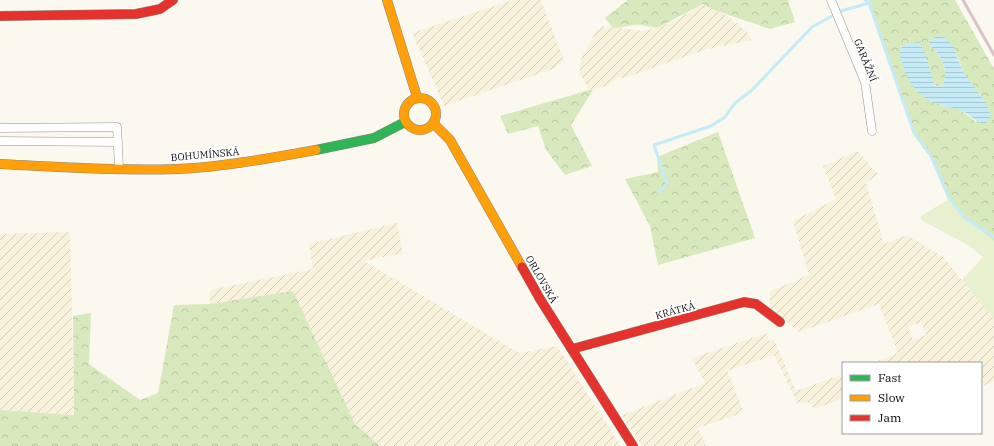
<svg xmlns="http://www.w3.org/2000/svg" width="994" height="446" font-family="'IBM Plex Serif',serif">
<defs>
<pattern id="farmland-furrows" width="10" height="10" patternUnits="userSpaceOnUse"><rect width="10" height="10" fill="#f8f2dc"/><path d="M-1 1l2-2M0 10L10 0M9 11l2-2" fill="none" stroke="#d3cebc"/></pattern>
<pattern id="forest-crowns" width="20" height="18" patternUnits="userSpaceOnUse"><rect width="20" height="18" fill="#d8e9bd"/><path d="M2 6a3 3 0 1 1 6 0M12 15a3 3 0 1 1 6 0" fill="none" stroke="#b8c7a1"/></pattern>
<pattern id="water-rules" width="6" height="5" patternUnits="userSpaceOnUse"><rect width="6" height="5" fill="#c5ebf6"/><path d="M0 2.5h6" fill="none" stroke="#a8c8d2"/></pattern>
</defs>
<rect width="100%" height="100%" fill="#fbf8f0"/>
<g fill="url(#farmland-furrows)" fill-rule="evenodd">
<path d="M 512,0 L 541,0 L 564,61 L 553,69 L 444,106 L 412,33 Z"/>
<path d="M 703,4 L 729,17 L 749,34 L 751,40 L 705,50 L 624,78 L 618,77 L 607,86 L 589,90 L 580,73 L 579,67 L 583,54 L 597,30 L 603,26 L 643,31 L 659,27 L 674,21 Z"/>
<path d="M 857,151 L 878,174 L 866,183 L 884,244 L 907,235 L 943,257 L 994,319 L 994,381 L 981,387 L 981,363 L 872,363 L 898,353 L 879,304 L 799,332 L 770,308 L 770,291 L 809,275 L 793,221 L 836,199 L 823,166 ZM 921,322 L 926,335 L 913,340 L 908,327 Z"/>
<path d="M 397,223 L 403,253 L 364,261 L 519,353 L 557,346 L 621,446 L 380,446 L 355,424 L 293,291 L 210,304 L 210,290 L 313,269 L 309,244 Z"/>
<path d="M 70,232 L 74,415 L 0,410 L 0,234 Z"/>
<path d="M 766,333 L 769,341 L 774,339 L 796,391 L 843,374 L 843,398 L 815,409 L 808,402 L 798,404 L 774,355 L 727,371 L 744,412 L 698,428 L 706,446 L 642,446 L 622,415 L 705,383 L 692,358 Z"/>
</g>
<path fill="#e7f1cf" d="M 949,199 L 965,218 L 994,241 L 994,319 L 962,280 L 983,257 L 968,245 L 921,220 L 921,216 Z"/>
<g fill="url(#forest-crowns)" fill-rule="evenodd">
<path d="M 628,0 L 788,0 L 795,22 L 770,29 L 714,10 L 703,4 L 659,27 C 651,29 644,24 636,25 C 628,25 621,28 613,28 L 605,18 Z"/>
<path d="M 869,0 L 955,0 L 994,69 L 994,241 L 965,218 L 949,199 L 931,158 L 914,133 ZM 914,42 L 936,86 L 942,87 C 950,72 942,54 929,44 L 958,57 L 963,72 L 986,103 L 976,122 L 958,108 L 945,107 Z"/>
<path d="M 589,90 L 593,90 L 571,125 L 592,166 L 565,175 L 546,150 L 538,126 L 508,134 L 500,116 Z"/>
<path d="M 718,132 L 755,238 L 658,265 L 650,226 L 625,179 L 658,172 L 657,157 Z"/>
<path d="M 293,291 L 355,424 L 380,446 L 0,446 L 0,410 L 74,415 L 73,316 L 91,313 L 89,364 L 140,400 L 158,393 L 174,305 L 210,304 Z"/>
</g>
<path fill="url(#water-rules)" d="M 938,36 L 946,38 L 953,46 L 963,72 L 986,103 L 991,116 L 985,124 C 973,121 969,113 958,109 C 954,107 948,108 943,106 C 913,96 906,80 899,51 L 905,44 L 919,42 L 925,53 L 935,86 L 942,87 C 950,71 942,54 929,45 L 931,39 Z"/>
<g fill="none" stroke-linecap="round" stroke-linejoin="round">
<g stroke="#c5ebf6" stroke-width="3">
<path d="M 865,0 L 869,3 L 914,133 L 931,156 L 949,198 L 965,218 L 994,237"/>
<path d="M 658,192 L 667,184 L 654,145 L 711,126 L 725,117 L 735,103 L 752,90 L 812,27 L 841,11 L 869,3"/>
</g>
<defs>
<g id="street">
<path d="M 831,0 L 865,82 L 872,131"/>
<path d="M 0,128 L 117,127 L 119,168"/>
<path d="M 0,141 L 118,142"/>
</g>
<path id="fast" d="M 316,150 L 374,138 L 405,122"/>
<g id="slow">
<path d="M 387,0 L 417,97"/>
<circle cx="420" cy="114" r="16"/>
<path d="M 433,123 L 450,140 L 522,267"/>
<path d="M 0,164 C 59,167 118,171 177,169 C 224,167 270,158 316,150"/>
</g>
<g id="jam">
<path d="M 0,16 L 136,14 L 160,9 L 173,0"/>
<path d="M 522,267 L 540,299 L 633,446"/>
<path d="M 572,349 L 744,302 L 756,304 L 780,322"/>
</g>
</defs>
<use href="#street" stroke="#94928f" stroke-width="9"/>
<use href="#fast" stroke="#8a8985" stroke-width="10"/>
<use href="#slow" stroke="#8a8985" stroke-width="10"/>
<use href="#jam" stroke="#8a8985" stroke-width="10"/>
<use href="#street" stroke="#fefefd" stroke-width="8"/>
<use href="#fast" stroke="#30b455" stroke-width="9"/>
<use href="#slow" stroke="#ff9f0a" stroke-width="9"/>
<use href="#jam" stroke="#e5322d" stroke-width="9"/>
<path stroke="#d8c3c6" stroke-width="3" d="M 963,0 L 994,55"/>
</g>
<g text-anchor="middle" stroke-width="4" stroke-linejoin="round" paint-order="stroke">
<g font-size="10" fill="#0c0c0c" stroke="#fff">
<text transform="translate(866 60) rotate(68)" y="4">GARÁŽNÍ</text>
<text transform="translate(205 154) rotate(-5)" y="4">BOHUMÍNSKÁ</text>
<text transform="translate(542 279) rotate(60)" y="4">ORLOVSKÁ</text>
<text transform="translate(675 310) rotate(-15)" y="4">KRÁTKÁ</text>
</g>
</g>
<rect x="842" y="362" width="140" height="72" fill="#ffffff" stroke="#9e9e9e"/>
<rect x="850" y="375" width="20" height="6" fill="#30b455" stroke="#9e9e9e"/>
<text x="878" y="382" font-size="12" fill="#0c0c0c">Fast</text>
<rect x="850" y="395" width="20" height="6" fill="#ff9f0a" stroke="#9e9e9e"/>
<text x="878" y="402" font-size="12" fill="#0c0c0c">Slow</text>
<rect x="850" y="415" width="20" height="6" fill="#e5322d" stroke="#9e9e9e"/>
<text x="878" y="422" font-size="12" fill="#0c0c0c">Jam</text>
</svg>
